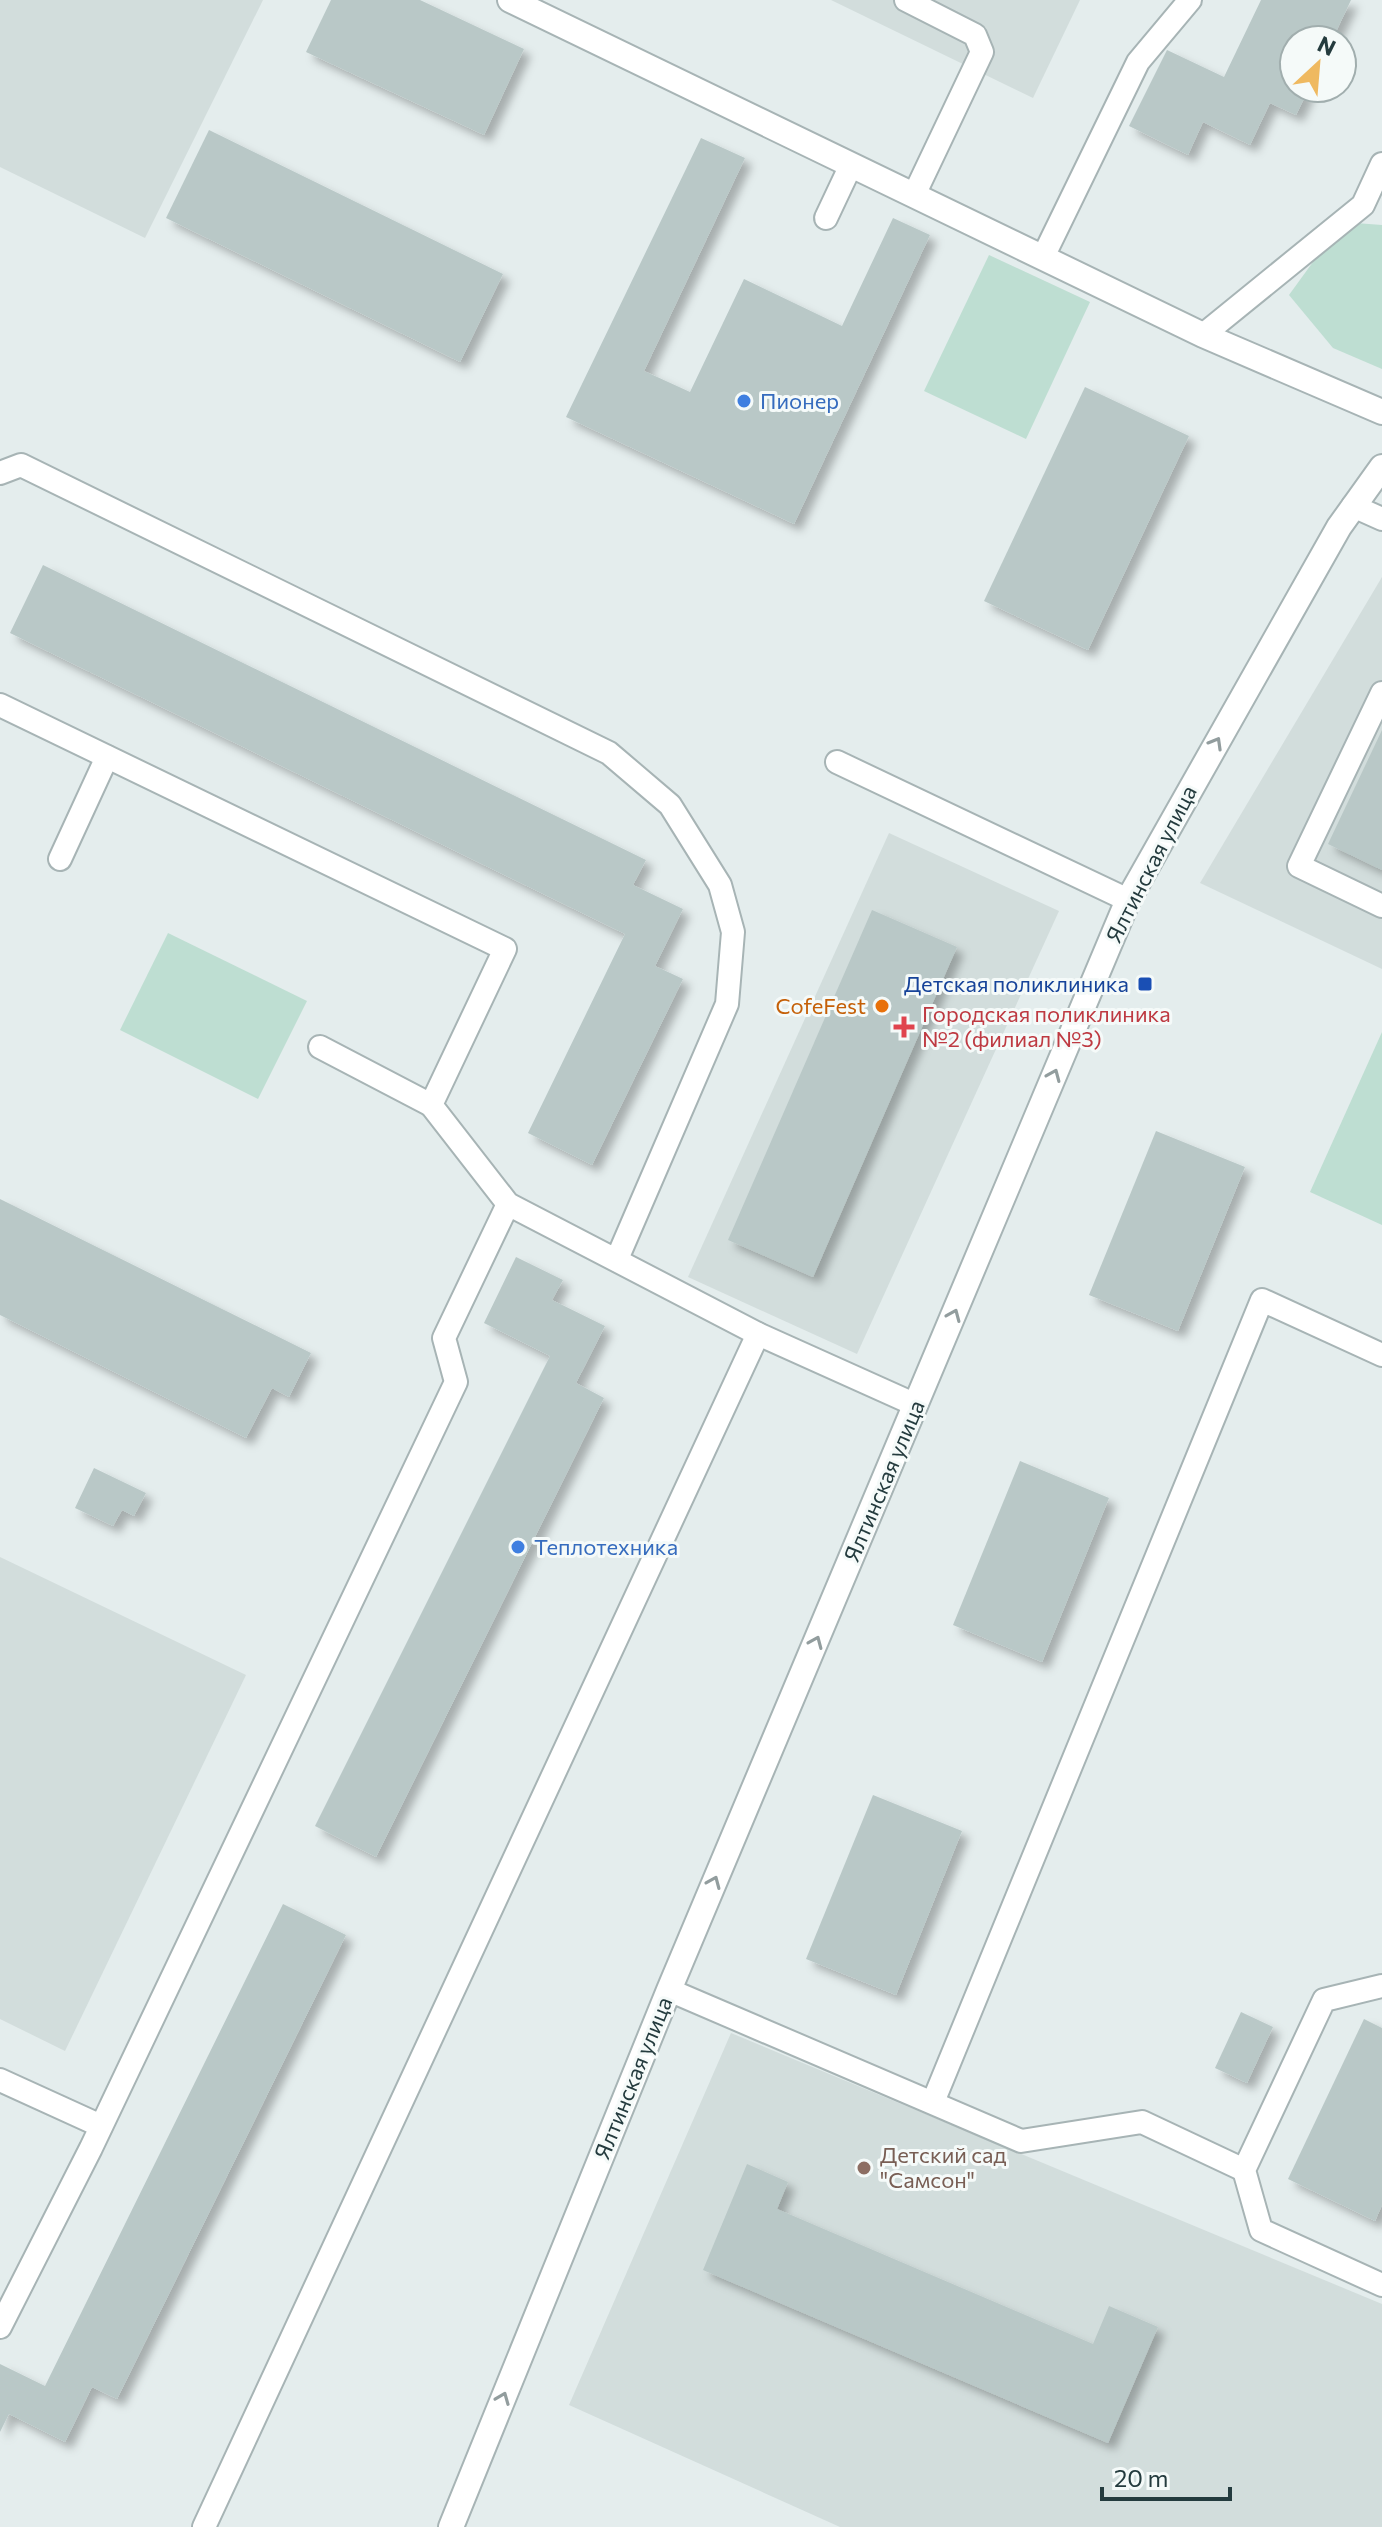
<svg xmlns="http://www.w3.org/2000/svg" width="1382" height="2527" font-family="Commissioner,sans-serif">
<defs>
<filter id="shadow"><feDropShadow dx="7" dy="7" stdDeviation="4" flood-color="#0004"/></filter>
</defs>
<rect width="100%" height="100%" fill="#e4eded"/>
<g fill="#d2dddc">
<path d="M 0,0 L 263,0 L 145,238 L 0,167 Z"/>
<path d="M 831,0 L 1080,0 L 1033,98 Z"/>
<path d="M 1382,577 L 1382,969 L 1200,883 Z"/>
<path d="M 889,833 L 1059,911 L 857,1354 L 688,1277 Z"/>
<path d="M 0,1557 L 246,1675 L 65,2051 L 0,2019 Z"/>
<path d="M 731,2033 L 1382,2304 L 1382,2527 L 840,2527 L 569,2405 Z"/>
</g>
<g fill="#beded2">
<path d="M 1342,222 L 1382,225 L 1382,369 L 1333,348 L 1289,295 Z"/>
<path d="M 989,255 L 1090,302 L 1026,439 L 924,391 Z"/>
<path d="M 168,933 L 307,1001 L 258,1099 L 120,1030 Z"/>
<path d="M 1382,1032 L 1382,1225 L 1310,1192 Z"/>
</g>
<g fill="#b9c8c7" filter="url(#shadow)">
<path d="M 331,0 L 420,0 L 524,49 L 484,135 L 306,52 Z"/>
<path d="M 1261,0 L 1351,0 L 1332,40 L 1294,40 L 1294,88 L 1309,88 L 1296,115 L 1270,103 L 1250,145 L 1203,122 L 1188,155 L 1129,126 L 1167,50 L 1224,77 Z"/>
<path d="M 209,130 L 503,274 L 460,362 L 166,218 Z"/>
<path d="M 701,138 L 745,158 L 644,371 L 690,392 L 744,279 L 842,326 L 893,218 L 930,235 L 794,524 L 566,417 Z"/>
<path d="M 1085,387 L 1189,436 L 1088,650 L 984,601 Z"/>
<path d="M 43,565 L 646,860 L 633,885 L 683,909 L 655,966 L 683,979 L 592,1165 L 528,1133 L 625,934 L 10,633 Z"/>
<path d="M 1382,730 L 1382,870 L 1328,844 Z"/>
<path d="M 872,910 L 957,947 L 813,1277 L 728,1240 Z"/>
<path d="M 1156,1131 L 1245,1167 L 1178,1331 L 1089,1295 Z"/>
<path d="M 0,1199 L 311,1353 L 289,1397 L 272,1388 L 246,1438 L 0,1315 Z"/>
<path d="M 516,1257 L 563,1280 L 552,1300 L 605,1326 L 576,1383 L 604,1398 L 376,1857 L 315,1826 L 550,1356 L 484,1323 Z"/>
<path d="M 1020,1461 L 1109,1498 L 1042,1662 L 953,1625 Z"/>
<path d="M 94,1468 L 146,1493 L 134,1516 L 122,1510 L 113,1526 L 75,1508 Z"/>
<path d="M 873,1795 L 962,1831 L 896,1995 L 806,1959 Z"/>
<path d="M 283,1904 L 346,1935 L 117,2399 L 92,2387 L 65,2442 L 9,2414 L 0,2432 L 0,2364 L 45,2386 Z"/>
<path d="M 1241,2012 L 1273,2027 L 1247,2083 L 1215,2068 Z"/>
<path d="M 1364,2019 L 1382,2028 L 1382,2205 L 1375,2221 L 1288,2179 Z"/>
<path d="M 747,2164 L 788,2182 L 777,2209 L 1093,2344 L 1109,2306 L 1158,2327 L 1108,2443 L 703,2270 Z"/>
</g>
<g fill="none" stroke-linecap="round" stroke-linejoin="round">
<defs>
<g id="lane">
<path d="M 906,0 L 975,35 L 982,52 L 914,195"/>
<path d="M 826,218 L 851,165"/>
<path d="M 1043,257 L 1138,62 L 1190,0"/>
<path d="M 1203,335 L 1363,205 L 1382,164"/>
<path d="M 0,473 L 21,465 L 609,753 L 670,805 L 720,885 L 733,932 L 727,1004 L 617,1259"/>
<path d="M 1353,506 L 1382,519"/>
<path d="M 1382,693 L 1299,866 L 1382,906"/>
<path d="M 0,705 L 505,949 L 431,1105 L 508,1204 L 758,1334 L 916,1405"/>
<path d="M 837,762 L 1128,900"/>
<path d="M 60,859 L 107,757"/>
<path d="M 320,1047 L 431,1105"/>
<path d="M 1382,1986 L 1324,2000 L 1244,2170 L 1261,2230 L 1382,2285"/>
<path d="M 669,1990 L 1021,2141 L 1142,2122 L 1244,2170"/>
<path d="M 0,2080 L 101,2126"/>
<path d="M 933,2102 L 1262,1300 L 1382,1355"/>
<path d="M 0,2327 L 91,2148 L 456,1382 L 444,1338 L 508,1204"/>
<path d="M 204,2527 L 758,1334"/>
</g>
<g id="street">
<path d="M 510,0 L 1203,335 L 1382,412"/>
<path d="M 451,2527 L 669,1990 L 1128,900 L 1339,527 L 1382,467"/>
</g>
</defs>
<use href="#lane" stroke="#a7b4b5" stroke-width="26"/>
<use href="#street" stroke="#a7b4b5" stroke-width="28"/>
<use href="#lane" stroke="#fff" stroke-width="22"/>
<use href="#street" stroke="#fff" stroke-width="24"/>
</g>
<defs><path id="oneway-chevron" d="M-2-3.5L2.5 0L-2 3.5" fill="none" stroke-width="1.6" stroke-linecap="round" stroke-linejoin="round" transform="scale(2)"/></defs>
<g stroke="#929d9e">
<use href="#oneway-chevron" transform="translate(1216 743) rotate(-60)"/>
<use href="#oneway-chevron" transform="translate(1054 1075) rotate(-67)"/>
<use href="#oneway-chevron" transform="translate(954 1315) rotate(-67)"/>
<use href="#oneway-chevron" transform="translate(816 1642) rotate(-67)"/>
<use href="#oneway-chevron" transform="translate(714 1882) rotate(-67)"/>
<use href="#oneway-chevron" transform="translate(503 2398) rotate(-68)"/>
</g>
<g fill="#3f7fe0" stroke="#f5faf9" stroke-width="3">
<circle cx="744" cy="401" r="8"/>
<circle cx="518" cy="1547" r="8"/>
</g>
<rect fill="#1a4fb4" stroke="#f5faf9" stroke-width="3" x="1137" y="976" width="16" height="16" rx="4"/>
<circle fill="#e8710a" stroke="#f5faf9" stroke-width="3" cx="882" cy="1006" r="8"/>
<path fill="#e0444e" stroke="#f5faf9" stroke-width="3" d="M900 1015h8v8h8v8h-8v8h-8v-8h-8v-8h8z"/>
<circle fill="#8d6e63" stroke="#f5faf9" stroke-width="3" cx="864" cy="2168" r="8"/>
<g text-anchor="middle" stroke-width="6" stroke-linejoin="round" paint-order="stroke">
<g font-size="22" fill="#366cbe" stroke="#f5faf9" text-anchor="start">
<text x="760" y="409">Пионер</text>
<text x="534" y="1555">Теплотехника</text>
</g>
<g font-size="22" fill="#243b3e" stroke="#f5faf9">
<text transform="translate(1151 864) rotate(-63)" y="8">Ялтинская улица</text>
<text transform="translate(884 1481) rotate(-67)" y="8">Ялтинская улица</text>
<text transform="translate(633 2078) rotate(-68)" y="8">Ялтинская улица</text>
</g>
<g font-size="22" fill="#164399" stroke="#f5faf9" text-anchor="end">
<text x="1129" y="992">Детская поликлиника</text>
</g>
<g font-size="22" fill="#c56008" stroke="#f5faf9" text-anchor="end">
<text x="866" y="1014">CofeFest</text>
</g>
<g font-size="22" fill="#be3a42" stroke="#f5faf9" text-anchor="start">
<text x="922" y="1022">Городская поликлиника<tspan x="922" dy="25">№2 (филиал №3)</tspan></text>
</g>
<g font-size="22" fill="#785e54" stroke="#f5faf9" text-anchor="start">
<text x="880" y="2163">Детский сад<tspan x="880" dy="25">"Самсон"</tspan></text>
</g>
</g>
<g transform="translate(1318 64) rotate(26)"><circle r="38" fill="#f5faf9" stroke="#a1aeae" stroke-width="2"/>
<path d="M0-6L14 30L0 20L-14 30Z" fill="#efb960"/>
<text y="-12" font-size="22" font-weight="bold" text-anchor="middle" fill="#243b3e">N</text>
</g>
<path d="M1102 2487v12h128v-12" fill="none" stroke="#243b3e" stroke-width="4"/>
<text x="1114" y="2487" font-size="24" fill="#243b3e" stroke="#f5faf9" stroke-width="6" paint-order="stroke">20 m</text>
</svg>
